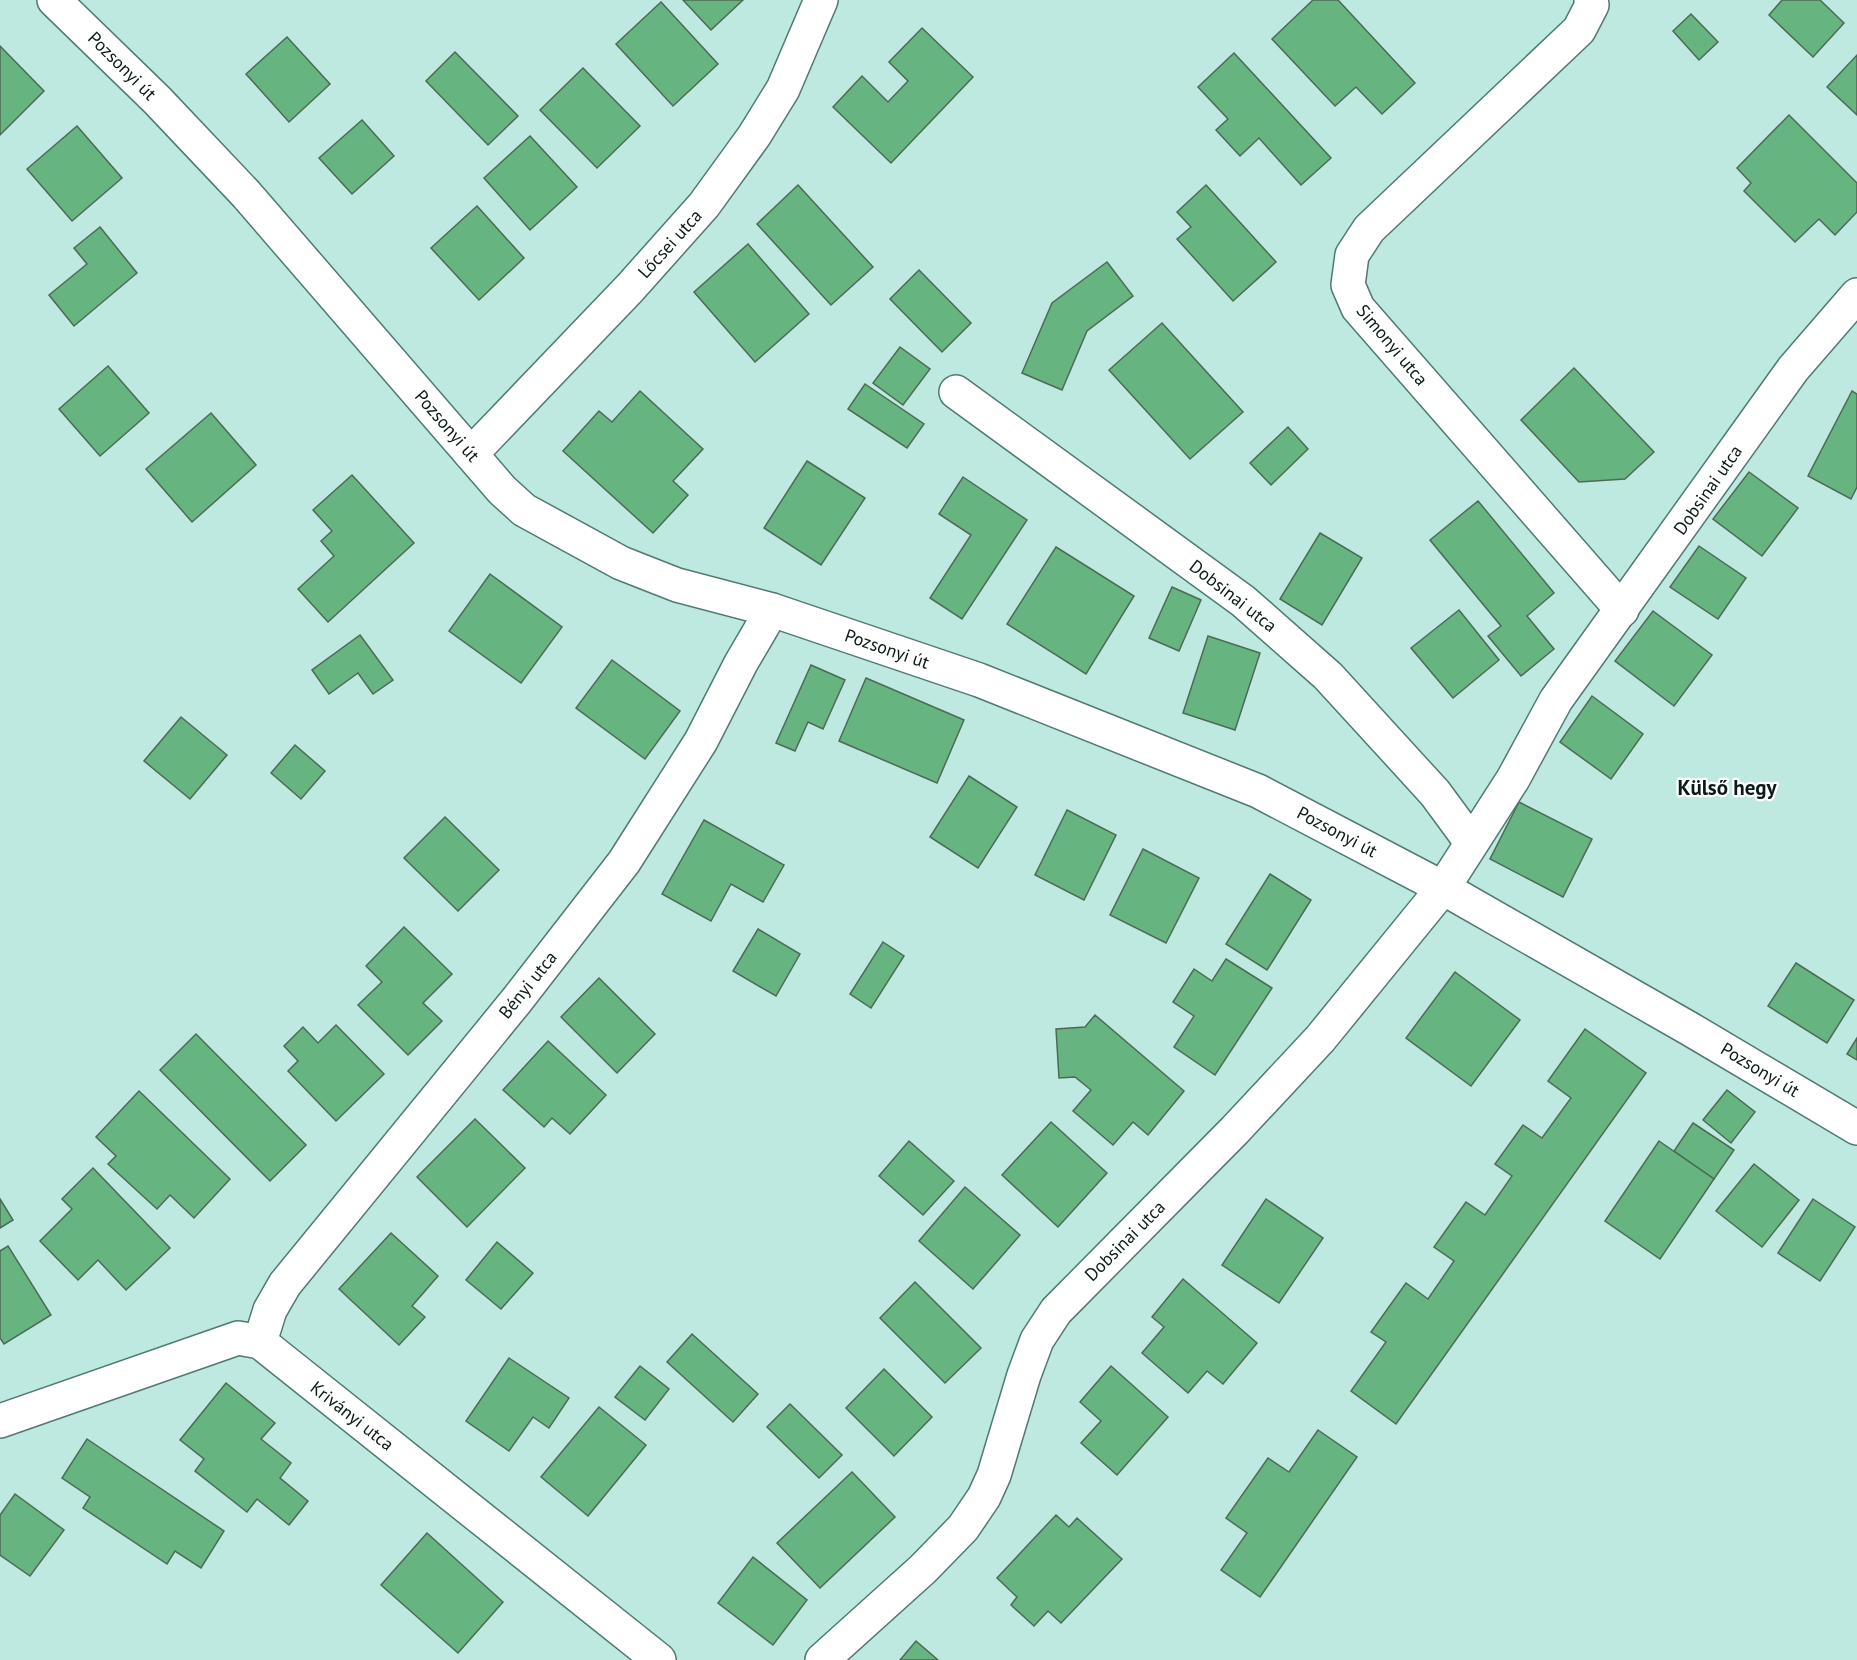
<svg xmlns="http://www.w3.org/2000/svg" width="1857" height="1660" font-family="'PT Sans',sans-serif">
<rect width="100%" height="100%" fill="#bde9e1"/>
<g fill="#66b581" stroke="#4d6a55" stroke-width="1.5">
<path d="M 683,0 L 743,0 L 711,30 Z"/>
<path d="M 1313,0 L 1338,0 L 1415,83 L 1382,114 L 1356,87 L 1335,106 L 1272,39 Z"/>
<path d="M 1782,0 L 1820,0 L 1844,23 L 1813,57 L 1769,15 Z"/>
<path d="M 661,2 L 718,64 L 673,106 L 616,44 Z"/>
<path d="M 1691,14 L 1718,42 L 1699,60 L 1673,31 Z"/>
<path d="M 922,28 L 973,77 L 891,163 L 833,107 L 862,76 L 888,102 L 908,81 L 889,62 Z"/>
<path d="M 287,37 L 330,84 L 289,122 L 246,74 Z"/>
<path d="M 0,46 L 44,91 L 0,135 Z"/>
<path d="M 455,52 L 518,116 L 488,145 L 426,81 Z"/>
<path d="M 1234,53 L 1331,158 L 1301,185 L 1259,138 L 1240,156 L 1216,130 L 1228,119 L 1198,87 Z"/>
<path d="M 1857,55 L 1857,115 L 1827,87 Z"/>
<path d="M 583,68 L 640,126 L 597,168 L 540,110 Z"/>
<path d="M 1789,115 L 1857,183 L 1857,212 L 1835,235 L 1819,219 L 1795,242 L 1744,191 L 1751,183 L 1737,168 Z"/>
<path d="M 362,120 L 394,156 L 352,194 L 319,158 Z"/>
<path d="M 77,126 L 122,178 L 72,221 L 27,169 Z"/>
<path d="M 530,136 L 577,187 L 530,230 L 484,178 Z"/>
<path d="M 798,185 L 873,267 L 831,305 L 757,224 Z"/>
<path d="M 1206,185 L 1276,262 L 1233,301 L 1177,239 L 1191,227 L 1177,212 Z"/>
<path d="M 477,206 L 524,258 L 479,300 L 431,248 Z"/>
<path d="M 100,227 L 137,273 L 74,326 L 49,295 L 87,264 L 74,248 Z"/>
<path d="M 748,244 L 809,314 L 755,362 L 694,292 Z"/>
<path d="M 1107,262 L 1133,296 L 1087,331 L 1062,390 L 1022,373 L 1052,303 Z"/>
<path d="M 919,270 L 971,323 L 942,352 L 890,299 Z"/>
<path d="M 1162,323 L 1243,412 L 1190,459 L 1109,370 Z"/>
<path d="M 900,347 L 930,369 L 903,405 L 873,383 Z"/>
<path d="M 108,366 L 149,413 L 100,456 L 59,409 Z"/>
<path d="M 1574,368 L 1654,452 L 1625,479 L 1579,482 L 1521,420 Z"/>
<path d="M 865,384 L 924,424 L 907,448 L 848,409 Z"/>
<path d="M 640,391 L 703,449 L 673,481 L 688,495 L 653,533 L 563,451 L 599,411 L 612,422 Z"/>
<path d="M 1852,391 L 1857,394 L 1857,487 L 1851,499 L 1808,476 Z"/>
<path d="M 211,413 L 256,465 L 192,522 L 146,469 Z"/>
<path d="M 1288,427 L 1308,449 L 1271,485 L 1250,463 Z"/>
<path d="M 807,461 L 865,498 L 821,565 L 764,528 Z"/>
<path d="M 1749,472 L 1798,508 L 1762,556 L 1713,519 Z"/>
<path d="M 352,475 L 414,543 L 328,622 L 298,589 L 334,556 L 321,541 L 332,531 L 313,510 Z"/>
<path d="M 963,477 L 1027,520 L 962,619 L 930,598 L 971,535 L 939,514 Z"/>
<path d="M 1478,501 L 1554,593 L 1527,616 L 1554,649 L 1521,676 L 1488,636 L 1501,626 L 1430,540 Z"/>
<path d="M 1320,533 L 1362,558 L 1322,625 L 1280,599 Z"/>
<path d="M 1699,546 L 1746,578 L 1718,619 L 1670,587 Z"/>
<path d="M 1056,547 L 1134,596 L 1086,674 L 1007,624 Z"/>
<path d="M 490,574 L 562,627 L 521,683 L 449,631 Z"/>
<path d="M 1172,587 L 1201,600 L 1179,651 L 1149,638 Z"/>
<path d="M 1459,610 L 1499,660 L 1453,698 L 1411,648 Z"/>
<path d="M 1653,611 L 1712,655 L 1674,706 L 1615,661 Z"/>
<path d="M 360,635 L 393,680 L 373,694 L 358,673 L 329,694 L 312,670 Z"/>
<path d="M 1208,636 L 1260,653 L 1235,730 L 1183,713 Z"/>
<path d="M 612,660 L 680,711 L 645,759 L 576,708 Z"/>
<path d="M 811,665 L 845,680 L 823,729 L 808,722 L 795,751 L 776,743 Z"/>
<path d="M 866,678 L 964,720 L 937,783 L 839,741 Z"/>
<path d="M 1592,696 L 1643,734 L 1611,779 L 1560,742 Z"/>
<path d="M 181,717 L 227,755 L 190,799 L 144,761 Z"/>
<path d="M 295,745 L 325,771 L 301,799 L 271,773 Z"/>
<path d="M 969,776 L 1017,807 L 978,868 L 930,837 Z"/>
<path d="M 1519,802 L 1592,839 L 1563,897 L 1490,859 Z"/>
<path d="M 1067,810 L 1116,835 L 1084,900 L 1035,875 Z"/>
<path d="M 445,817 L 499,870 L 458,911 L 404,858 Z"/>
<path d="M 704,820 L 784,865 L 763,902 L 731,884 L 711,921 L 662,894 Z"/>
<path d="M 1143,849 L 1199,878 L 1166,943 L 1110,915 Z"/>
<path d="M 1270,874 L 1311,900 L 1267,970 L 1226,944 Z"/>
<path d="M 404,927 L 452,974 L 423,1003 L 442,1021 L 408,1055 L 358,1005 L 382,982 L 366,966 Z"/>
<path d="M 758,929 L 800,954 L 776,996 L 733,971 Z"/>
<path d="M 883,942 L 904,956 L 871,1008 L 850,994 Z"/>
<path d="M 1226,959 L 1272,988 L 1215,1075 L 1174,1047 L 1194,1016 L 1173,1002 L 1194,969 L 1212,981 Z"/>
<path d="M 1796,963 L 1854,1000 L 1827,1043 L 1768,1006 Z"/>
<path d="M 1455,972 L 1520,1020 L 1471,1086 L 1406,1038 Z"/>
<path d="M 599,978 L 655,1034 L 617,1073 L 561,1017 Z"/>
<path d="M 1095,1015 L 1184,1091 L 1148,1135 L 1133,1122 L 1113,1145 L 1073,1111 L 1091,1090 L 1075,1077 L 1059,1078 L 1056,1029 L 1085,1027 Z"/>
<path d="M 336,1025 L 384,1074 L 336,1121 L 288,1071 L 298,1061 L 284,1046 L 303,1027 L 318,1043 Z"/>
<path d="M 1585,1029 L 1646,1073 L 1396,1424 L 1351,1391 L 1386,1342 L 1371,1332 L 1406,1283 L 1428,1299 L 1454,1261 L 1434,1247 L 1466,1202 L 1485,1215 L 1512,1176 L 1495,1164 L 1523,1125 L 1542,1138 L 1571,1098 L 1548,1081 Z"/>
<path d="M 196,1034 L 306,1145 L 270,1181 L 160,1070 Z"/>
<path d="M 1857,1038 L 1857,1060 L 1847,1054 Z"/>
<path d="M 548,1041 L 606,1095 L 570,1134 L 552,1118 L 544,1127 L 503,1090 Z"/>
<path d="M 1727,1090 L 1755,1112 L 1731,1143 L 1703,1120 Z"/>
<path d="M 139,1091 L 230,1179 L 194,1218 L 170,1195 L 157,1209 L 108,1164 L 116,1156 L 96,1137 Z"/>
<path d="M 475,1119 L 525,1168 L 467,1227 L 417,1177 Z"/>
<path d="M 1051,1122 L 1107,1173 L 1058,1227 L 1002,1175 Z"/>
<path d="M 1693,1123 L 1734,1150 L 1714,1179 L 1674,1151 Z"/>
<path d="M 909,1141 L 954,1181 L 923,1215 L 879,1176 Z"/>
<path d="M 1659,1141 L 1714,1179 L 1660,1259 L 1605,1221 Z"/>
<path d="M 1754,1164 L 1799,1200 L 1762,1247 L 1716,1211 Z"/>
<path d="M 93,1168 L 170,1248 L 126,1290 L 98,1260 L 78,1280 L 40,1241 L 72,1209 L 62,1199 Z"/>
<path d="M 965,1187 L 1020,1235 L 973,1289 L 919,1241 Z"/>
<path d="M 0,1199 L 13,1220 L 0,1228 Z"/>
<path d="M 1266,1199 L 1323,1238 L 1279,1303 L 1222,1265 Z"/>
<path d="M 1813,1199 L 1855,1227 L 1820,1281 L 1778,1253 Z"/>
<path d="M 391,1233 L 438,1276 L 412,1306 L 425,1317 L 399,1345 L 339,1289 Z"/>
<path d="M 497,1242 L 533,1273 L 501,1309 L 466,1280 Z"/>
<path d="M 8,1246 L 51,1315 L 4,1344 L 0,1338 L 0,1251 Z"/>
<path d="M 1183,1279 L 1257,1343 L 1223,1384 L 1207,1371 L 1188,1393 L 1142,1353 L 1164,1327 L 1152,1317 Z"/>
<path d="M 915,1282 L 981,1348 L 945,1383 L 880,1318 Z"/>
<path d="M 692,1334 L 758,1394 L 733,1422 L 667,1362 Z"/>
<path d="M 509,1358 L 569,1398 L 549,1428 L 533,1417 L 509,1451 L 466,1421 Z"/>
<path d="M 640,1366 L 669,1389 L 645,1420 L 615,1397 Z"/>
<path d="M 1111,1366 L 1168,1417 L 1117,1475 L 1081,1443 L 1101,1421 L 1080,1402 Z"/>
<path d="M 884,1369 L 932,1417 L 894,1456 L 846,1408 Z"/>
<path d="M 226,1383 L 275,1423 L 261,1439 L 291,1463 L 280,1478 L 308,1501 L 289,1525 L 257,1499 L 247,1512 L 195,1471 L 204,1459 L 180,1440 Z"/>
<path d="M 790,1404 L 842,1455 L 819,1478 L 767,1427 Z"/>
<path d="M 599,1407 L 646,1445 L 588,1516 L 541,1477 Z"/>
<path d="M 1318,1430 L 1357,1457 L 1260,1597 L 1221,1570 L 1247,1533 L 1226,1518 L 1268,1458 L 1289,1472 Z"/>
<path d="M 87,1439 L 224,1531 L 201,1568 L 175,1551 L 167,1564 L 83,1508 L 90,1497 L 62,1478 Z"/>
<path d="M 852,1472 L 895,1517 L 820,1588 L 777,1543 Z"/>
<path d="M 15,1494 L 64,1530 L 30,1576 L 0,1555 L 0,1515 Z"/>
<path d="M 1056,1515 L 1069,1527 L 1077,1518 L 1122,1559 L 1061,1623 L 1048,1611 L 1034,1626 L 1011,1605 L 1017,1597 L 997,1578 Z"/>
<path d="M 427,1533 L 503,1602 L 458,1653 L 381,1585 Z"/>
<path d="M 753,1557 L 807,1600 L 773,1645 L 718,1603 Z"/>
<path d="M 916,1641 L 938,1660 L 900,1660 Z"/>
</g>
<g fill="none" stroke-linecap="round" stroke-linejoin="round">
<defs>
<g id="minor">
<path d="M 54,0 L 157,100 L 246,194 L 502,490 L 524,510 L 621,563 L 677,585 L 772,610 L 979,680 L 1258,791 L 1443,888 L 1690,1029 L 1857,1128"/>
<path d="M 1591,0 L 1592,5 L 1579,30 L 1369,229 L 1352,255 L 1348,285 L 1358,308 L 1622,610"/>
<path d="M 956,392 L 1243,601 L 1328,676 L 1435,793 L 1471,842"/>
<path d="M 471,454 L 630,288 L 704,205 L 754,136 L 783,89 L 821,0"/>
<path d="M 260,1342 L 270,1310 L 285,1284 L 517,1000 L 624,862 L 701,741 L 741,663 L 772,610"/>
<path d="M 0,1421 L 238,1338 L 260,1342 L 659,1660"/>
<path d="M 822,1660 L 923,1569 L 963,1528 L 984,1497 L 994,1475 L 1024,1375 L 1037,1340 L 1056,1311 L 1235,1130 L 1320,1039 L 1443,888 L 1513,779 L 1556,700 L 1793,369 L 1857,295"/>
</g>
</defs>
<use href="#minor" stroke="#507972" stroke-width="36"/>
<use href="#minor" stroke="#fff" stroke-width="33"/>
</g>
<g text-anchor="middle" stroke-width="4.5" stroke-linejoin="round" paint-order="stroke">
<g font-size="18" fill="#091a17" stroke="#fff">
<text transform="translate(122 66) rotate(45)" y="6">Pozsonyi út</text>
<text transform="translate(670 244) rotate(-48)" y="6">Lőcsei utca</text>
<text transform="translate(1392 345) rotate(50)" y="6">Simonyi utca</text>
<text transform="translate(447 426) rotate(49)" y="6">Pozsonyi út</text>
<text transform="translate(1708 490) rotate(-55)" y="6">Dobsinai utca</text>
<text transform="translate(1233 596) rotate(38)" y="6">Dobsinai utca</text>
<text transform="translate(887 649) rotate(19)" y="6">Pozsonyi út</text>
<text transform="translate(1337 832) rotate(28)" y="6">Pozsonyi út</text>
<text transform="translate(528 985) rotate(-51)" y="6">Bényi utca</text>
<text transform="translate(1760 1070) rotate(31)" y="6">Pozsonyi út</text>
<text transform="translate(1125 1241) rotate(-45)" y="6">Dobsinai utca</text>
<text transform="translate(352 1416) rotate(38)" y="6">Kriványi utca</text>
</g>
<g font-size="21" font-weight="bold" fill="#091a17" stroke="#fff">
<text x="1727" y="795">Külső hegy</text>
</g>
</g>
</svg>
